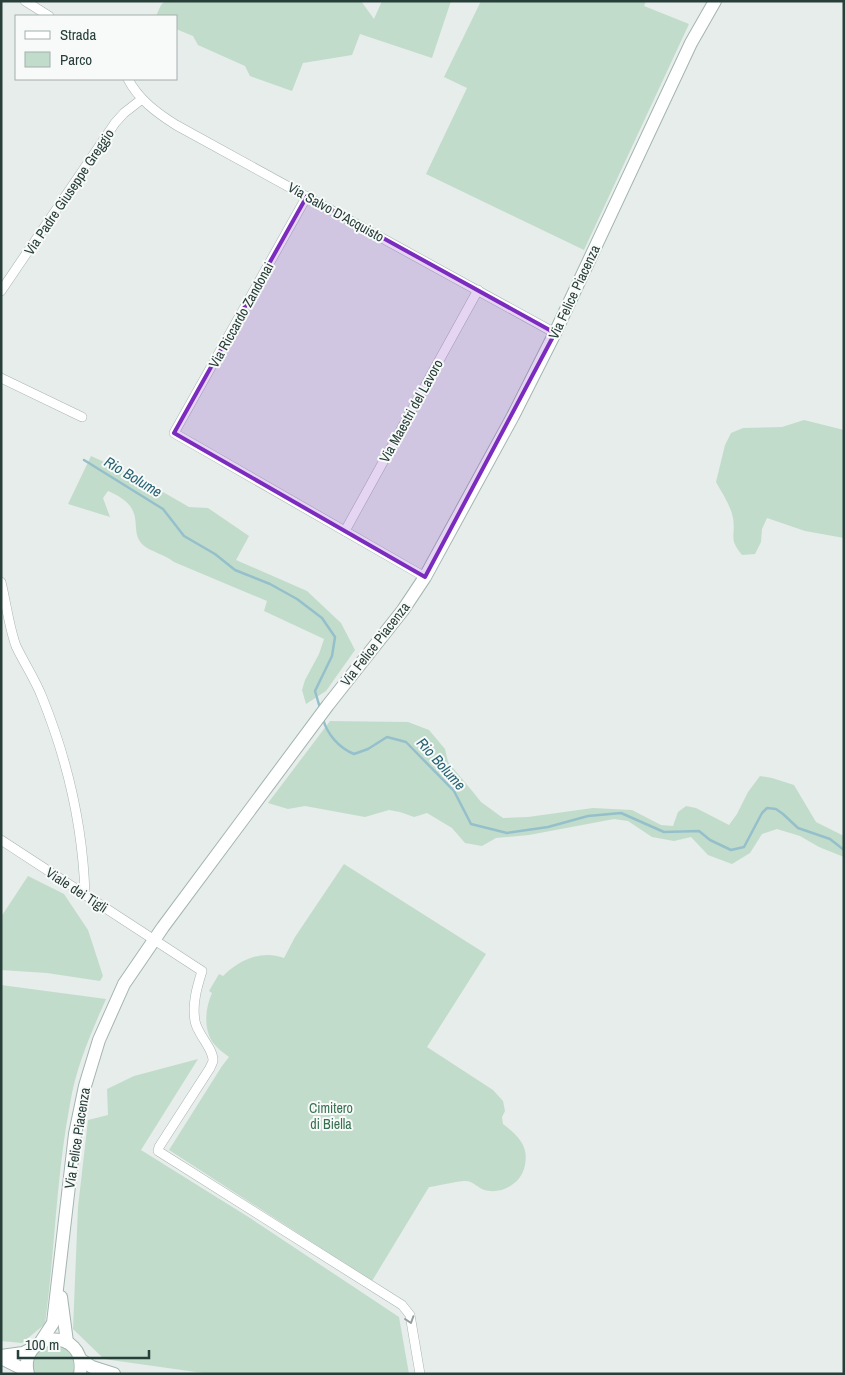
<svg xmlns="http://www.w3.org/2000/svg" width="845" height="1375" font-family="'Archivo Narrow',sans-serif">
<rect width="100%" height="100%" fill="#e6edeb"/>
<g fill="#c2dccb">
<path d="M 165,1 L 361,1 L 374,19 L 382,1 L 451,1 L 432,58 L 360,34 L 352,55 L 303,63 L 292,91 L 250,76 L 245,66 L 198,45 L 193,36 L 176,29 L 176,16 L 156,16 L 161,5 Z"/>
<path d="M 481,1 L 646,1 L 644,6 L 689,24 L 584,250 L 426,174 L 467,88 L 444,77 Z"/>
<path d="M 804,420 L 844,430 L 844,538 L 805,531 L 767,518 L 762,529 L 761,542 L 755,554 L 742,555 C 728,538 736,537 733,518 C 731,506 722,493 716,482 L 725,445 L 731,433 L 743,428 L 782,427 Z"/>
<path d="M 91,456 L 137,477 L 189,507 L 208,508 L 249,536 L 236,560 L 307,591 L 341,623 L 355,650 L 326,691 L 306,704 L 302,690 L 305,680 L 319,654 L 324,639 L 264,611 L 267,601 L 174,562 C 164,554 151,552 143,545 C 132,535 139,522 132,509 C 127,500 117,495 108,491 L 103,498 L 110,517 L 68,504 Z"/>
<path d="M 330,721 L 408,722 L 429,730 L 445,749 L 448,762 L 473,792 L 481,802 L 503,818 L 528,817 L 593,808 L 632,810 L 661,825 L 673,826 L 678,812 L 686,806 L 696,808 L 729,825 L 737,814 L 748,792 L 760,776 L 772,778 L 794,785 L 816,822 L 844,836 L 844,857 L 819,847 L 800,836 L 777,829 L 762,834 L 750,853 L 732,864 L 708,855 L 691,837 L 674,841 L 652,837 L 628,821 L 614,819 L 529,835 L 496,838 L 482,846 L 465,843 L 452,828 L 427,813 L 414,817 L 400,812 L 389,810 L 365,817 L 305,806 L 288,809 L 268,803 Z"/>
<path d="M 344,864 L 486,954 L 427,1047 L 493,1090 L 503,1101 L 505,1111 L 502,1117 L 503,1124 C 517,1135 529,1145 525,1165 C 522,1183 502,1195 484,1190 C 479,1188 473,1182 467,1181 C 461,1180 437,1186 429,1187 L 372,1281 L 169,1150 L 222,1066 L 229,1057 C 224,1053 218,1049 214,1044 C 203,1030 205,1008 212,993 L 209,991 L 219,974 L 223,976 C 238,961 261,949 284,958 L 295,937 Z"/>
<path d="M 28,876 L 64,894 L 88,930 L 103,976 L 100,981 L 47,973 L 1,970 L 1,917 Z"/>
<path d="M 1,985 L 106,999 C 91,1033 76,1067 70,1104 C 56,1177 55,1251 45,1324 L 22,1343 L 1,1341 Z"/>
<path d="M 198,1059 L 141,1150 L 250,1218 L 399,1317 L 409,1374 L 210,1374 L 104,1359 L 73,1329 L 78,1207 L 88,1120 L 108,1115 L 107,1089 L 134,1076 Z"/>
<path d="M 51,1344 C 73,1350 73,1351 74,1374 L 33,1374 L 31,1366 L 37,1351 Z"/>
</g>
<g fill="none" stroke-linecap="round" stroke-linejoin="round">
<g stroke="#95c0cb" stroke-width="2.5">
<path d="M 84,460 L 163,509 L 184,536 L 215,554 L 235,570 L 270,584 L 297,599 L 322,618 L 335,637 L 332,656 L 315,691 L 320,708"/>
<path d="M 323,719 C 327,734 339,748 354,754 L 368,749 L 387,737 L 406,742 L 454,791 L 471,824 L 507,833 L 548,827 L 588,816 L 621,813 L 664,832 L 699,831 L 710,840 L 731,850 L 744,847 L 762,813 L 767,808 L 776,809 L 783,814 L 798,828 L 830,839 L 844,850"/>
</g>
<defs>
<g id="street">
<path d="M 25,1 L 49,16"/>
<path d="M 128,79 C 138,99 157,113 176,125 L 555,333"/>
<path d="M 307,196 L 174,433 L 425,577"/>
<path d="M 1,291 L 115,123 L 124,113 L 142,99"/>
<path d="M 1,378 L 82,417"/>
<path d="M 345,531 L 478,290"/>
<path d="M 1,582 C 6,602 9,627 16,646 C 24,663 35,679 42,697 C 67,759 83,828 85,895"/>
<path d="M 1,840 L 202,971 C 197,987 192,1004 195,1021 C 197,1034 213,1048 213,1060 C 213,1063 211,1065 210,1068 L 159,1147 L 158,1151 L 402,1305 L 410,1315 L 420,1374"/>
</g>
<g id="secondary">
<path d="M 61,1297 L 67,1342"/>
<path d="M 40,1343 L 53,1323 L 75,1134 L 85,1086 L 99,1040 L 124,984 L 163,927 L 328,705 L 403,610 L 425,577 L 513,416 L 555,333 L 691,43 L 715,1"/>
<path d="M 1,1356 L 23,1353 L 33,1348"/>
<path d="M 1,1358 L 27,1371"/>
<path d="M 80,1359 L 92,1367 L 114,1374"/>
<path d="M 28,1374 C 17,1331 88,1325 80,1374"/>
</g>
</defs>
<use href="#street" stroke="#a9b5b2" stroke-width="10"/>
<use href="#secondary" stroke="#a3b5b0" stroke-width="14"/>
<use href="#street" stroke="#fff" stroke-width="9"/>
<use href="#secondary" stroke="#fff" stroke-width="12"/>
</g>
<defs><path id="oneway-chevron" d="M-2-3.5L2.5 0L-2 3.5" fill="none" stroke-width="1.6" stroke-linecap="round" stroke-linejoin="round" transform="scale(1.25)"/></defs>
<use stroke="#939e9c" href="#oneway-chevron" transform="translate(410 1320) rotate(72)"/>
<path fill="#7b2cbf" fill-opacity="0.2" stroke="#7b2cbf" stroke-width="4" stroke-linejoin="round" d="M 307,196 L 555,333 L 425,577 L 174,433 Z"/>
<g text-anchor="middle" stroke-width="4" stroke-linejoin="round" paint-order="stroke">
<g font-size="14" fill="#273e39" stroke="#f7faf9">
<text transform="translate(69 192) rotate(-56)" y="5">Via Padre Giuseppe Greggio</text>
<text transform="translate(336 212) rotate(29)" y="5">Via Salvo D'Acquisto</text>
<text transform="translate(574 292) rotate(-65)" y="5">Via Felice Piacenza</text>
<text transform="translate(241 315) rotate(-61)" y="5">Via Riccardo Zandonai</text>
<text transform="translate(411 411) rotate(-61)" y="5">Via Maestri del Lavoro</text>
<text transform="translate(375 644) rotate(-52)" y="5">Via Felice Piacenza</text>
<text transform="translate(77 890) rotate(33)" y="5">Viale dei Tigli</text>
<text transform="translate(77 1138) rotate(-81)" y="5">Via Felice Piacenza</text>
</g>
<g font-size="14" fill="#367050" stroke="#f7faf9">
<text x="331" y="1113">Cimitero<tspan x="331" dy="16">di Biella</tspan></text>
</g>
<g font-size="15" font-style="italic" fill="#276273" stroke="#f7faf9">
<text transform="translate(133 477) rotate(31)" y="5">Rio Bolume</text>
<text transform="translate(441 764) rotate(48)" y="5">Rio Bolume</text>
</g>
</g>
<rect width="845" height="1375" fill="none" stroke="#273e39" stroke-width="5"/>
<rect x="15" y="15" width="162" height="65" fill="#f7faf9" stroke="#a4afac"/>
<rect x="25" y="31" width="25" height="8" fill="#ffffff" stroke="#a4afac"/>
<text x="60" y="40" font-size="15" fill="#273e39">Strada</text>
<rect x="25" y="52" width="25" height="15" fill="#c2dccb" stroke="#a4afac"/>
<text x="60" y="65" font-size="15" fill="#273e39">Parco</text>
<path d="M18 1350v8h131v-8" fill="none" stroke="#273e39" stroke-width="2.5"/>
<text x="25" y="1350" font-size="15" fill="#273e39" stroke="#f7faf9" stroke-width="4" paint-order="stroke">100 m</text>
</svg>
